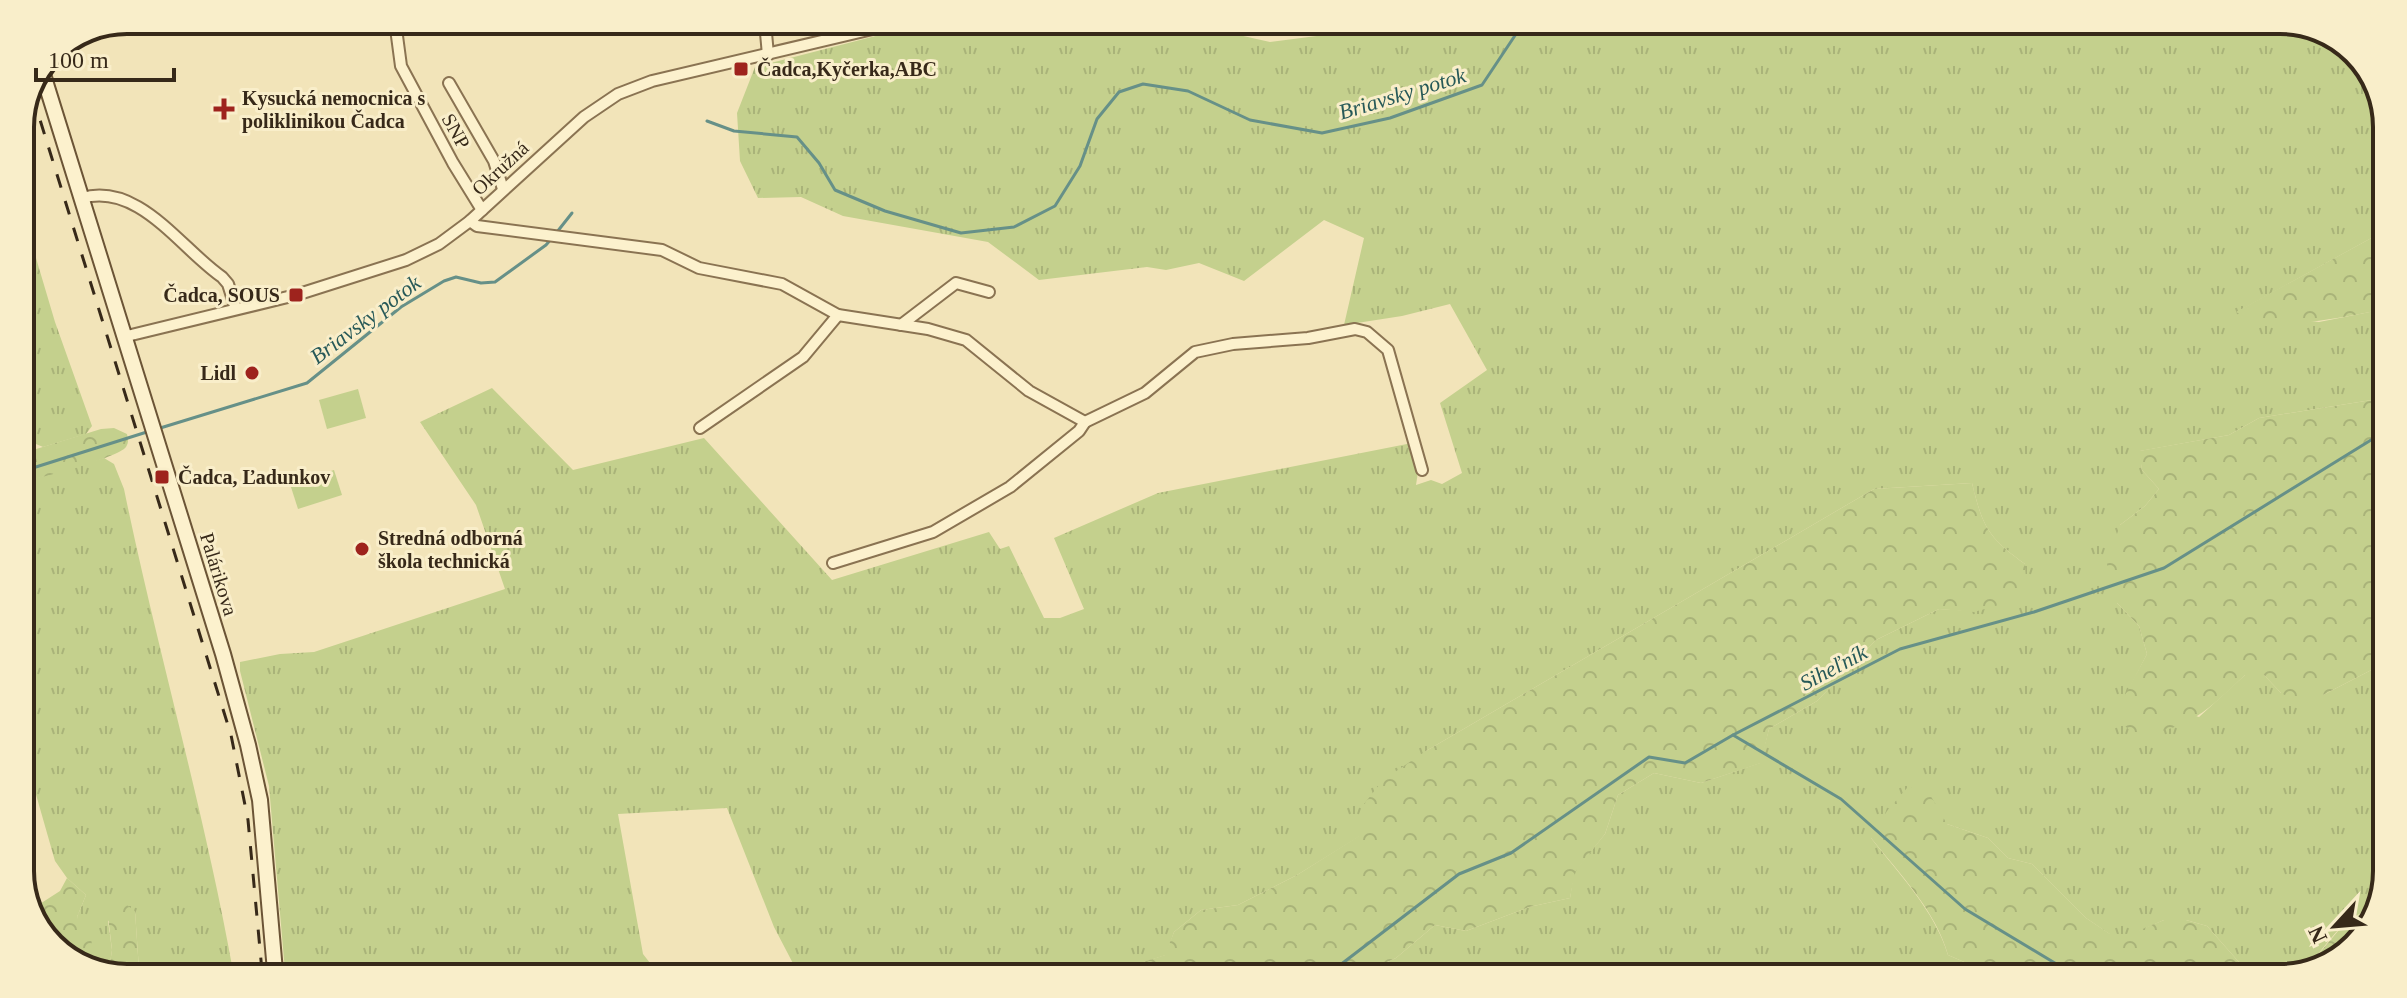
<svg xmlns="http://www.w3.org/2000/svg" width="2407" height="998" font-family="Georgia,serif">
<defs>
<pattern id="grass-tufts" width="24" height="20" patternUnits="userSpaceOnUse" patternTransform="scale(2)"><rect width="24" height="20" fill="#c4d08d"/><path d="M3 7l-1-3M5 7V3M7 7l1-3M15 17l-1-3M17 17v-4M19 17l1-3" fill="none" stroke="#a9b379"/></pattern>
<pattern id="forest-crowns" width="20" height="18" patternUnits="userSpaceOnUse" patternTransform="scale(2)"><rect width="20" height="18" fill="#c4d08d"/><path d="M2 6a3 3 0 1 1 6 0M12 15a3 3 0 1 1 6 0" fill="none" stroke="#a9b379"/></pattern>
</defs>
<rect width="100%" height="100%" fill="#f2e4b9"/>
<g fill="url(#grass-tufts)">
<path d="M 926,23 L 1190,24 L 1270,42 L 1371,29 L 1384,25 L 2321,28 L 2365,62 L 2387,120 L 2386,230 L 2237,312 L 2319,322 L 2385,309 L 2384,398 L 2259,418 L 2229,435 L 2140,451 L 2142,470 L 2159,489 L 2145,506 L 2120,525 L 2117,603 L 2139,626 L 2147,654 L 2127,693 L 2199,717 L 2245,675 L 2264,675 L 2281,693 L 2323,695 L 2381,665 L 2379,903 C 2367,910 2351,917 2341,927 C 2304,966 2313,978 2253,978 L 2207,926 L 2186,920 L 2164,920 L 2130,935 L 2111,935 L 2086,918 L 2032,864 L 2008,858 L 1988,838 L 1947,824 L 1871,838 C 1899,874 1935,911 1948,955 L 1999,977 L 1358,975 L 1396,958 L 1435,925 L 1466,931 L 1529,907 L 1570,898 L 1574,872 L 1605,834 L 1618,795 L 1654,773 L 1701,783 L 1760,763 L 1769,729 L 1817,701 L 1876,640 L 1939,609 L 1974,611 L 2025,564 C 1988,537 1983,528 1972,483 L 1874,489 L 1426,751 L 1360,836 L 1297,875 L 1238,905 L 1201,910 L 1174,932 L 1166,955 L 1115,971 L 1045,967 L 1027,973 L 798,973 L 774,927 L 727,808 L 618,814 L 643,954 L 657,972 L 285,971 L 269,786 L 240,671 L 240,662 L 280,654 L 314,652 L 505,589 L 476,505 L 420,422 L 492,388 L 573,470 L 704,438 L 832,580 L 989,532 L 1000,549 L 1009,546 L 1044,618 L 1060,618 L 1084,609 L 1054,538 L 1158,493 L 1412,443 L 1418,472 L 1416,485 L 1431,480 L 1442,484 L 1462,473 L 1440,403 L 1487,370 L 1450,304 L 1402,316 L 1344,325 L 1364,238 L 1324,220 L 1244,281 L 1199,263 L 1166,270 L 1147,267 L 1039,280 L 988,242 L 843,216 L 801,197 L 758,198 L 740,161 L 737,113 L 755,67 Z"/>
<path d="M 20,204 L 55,322 L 92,426 L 86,434 L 43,447 L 36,444 L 20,397 Z"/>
<path d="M 104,458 L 114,464 L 124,489 C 157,650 204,809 233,971 L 139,970 L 135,911 L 108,921 L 112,950 L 109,970 L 96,970 L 77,917 L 86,895 L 67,878 L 55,861 L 25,756 L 28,744 L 20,719 L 20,483 Z"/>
</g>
<g fill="url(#forest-crowns)">
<path d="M 2386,230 L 2385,309 C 2344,317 2273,334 2236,312 Z"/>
<path d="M 2384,398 L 2381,665 L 2323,695 L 2298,702 L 2281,693 L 2264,675 L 2245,675 C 2207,711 2191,728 2137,736 L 2120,722 L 2126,693 L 2147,654 L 2139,626 L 2117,603 L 2107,564 L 2120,525 L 2145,506 L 2159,489 L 2142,470 L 2139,451 L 2229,435 L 2259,418 Z"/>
<path d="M 114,428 L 127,434 C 128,440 129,442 126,447 C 118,458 38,478 20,483 L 20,454 L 101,429 Z"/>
<path d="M 1972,483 C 1983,528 1988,537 2025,564 L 2027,597 L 1974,612 L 1939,609 L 1876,640 L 1817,701 L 1769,729 L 1761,763 L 1701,783 L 1654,773 L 1618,795 L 1605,834 L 1575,872 L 1570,898 L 1529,907 L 1466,931 L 1435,925 L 1396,958 L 1358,975 L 1027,973 L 1045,967 L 1115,971 L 1165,955 L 1174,932 L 1201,910 L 1238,905 L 1297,875 L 1359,836 L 1367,823 L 1364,804 L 1383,780 L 1426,751 L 1874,489 Z"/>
<path d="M 1925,786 L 1947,824 L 1988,838 L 2008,858 L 2032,864 L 2086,918 L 2110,934 L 2130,934 L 2164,920 L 2186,920 L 2207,926 L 2253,978 L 1999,977 L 1948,955 C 1936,911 1899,873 1871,838 L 1887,811 L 1907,788 Z"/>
<path d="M 67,878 L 86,895 L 77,917 L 91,938 L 96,970 L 86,970 L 42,936 L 32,909 L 60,891 Z"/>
<path d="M 2379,903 L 2379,912 L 2340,960 L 2305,970 L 2344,924 Z"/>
<path d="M 127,905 L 135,911 L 139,970 L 109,970 L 112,950 L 108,916 L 114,908 Z"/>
</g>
<g fill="#c4d08d">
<path d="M 358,389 L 366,418 L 327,429 L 319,400 Z"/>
<path d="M 334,470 L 342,495 L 298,509 L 290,484 Z"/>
</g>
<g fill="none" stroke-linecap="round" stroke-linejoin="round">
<g stroke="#669088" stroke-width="3">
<path d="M 707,121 L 734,131 L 797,137 L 819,163 L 835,190 L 885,211 L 961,233 L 1014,227 L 1055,206 L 1080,166 L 1097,119 L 1119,92 L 1143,84 L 1188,91 L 1250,120 L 1322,133 L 1390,118 L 1482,85 L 1522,25"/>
<path d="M 557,232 L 572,213"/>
<path d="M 157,429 L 307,383 L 401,307 L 444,281 L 456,277 L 481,283 L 495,282 L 546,245 L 552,238"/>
<path d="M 20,472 L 150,431"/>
<path d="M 1733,735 L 1841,799 L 1965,909 L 2078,977"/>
<path d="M 1327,975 L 1459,874 L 1511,853 L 1649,757 L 1685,763 L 1733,735 L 1900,649 L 2034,612 L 2164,568 L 2384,432"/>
</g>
<defs>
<g id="minor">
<path d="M 395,21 L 401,66 L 453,163 L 482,210"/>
<path d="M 765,22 L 768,55"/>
<path d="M 449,83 L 494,161 L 503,189"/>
<path d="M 82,198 C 139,182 180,248 222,277 L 228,284 L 236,309"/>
<path d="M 470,221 L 477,226 L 662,250 L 699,268 L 782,284 L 838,315 L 928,329 L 966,340 L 1029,391 L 1085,422 L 1079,431 L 1010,487 L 933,532 L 833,563"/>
<path d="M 901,325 L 956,283 L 989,292"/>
<path d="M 123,337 L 296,295 L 406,260 L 439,244 L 470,221 L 584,117 L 618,94 L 652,81 L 898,23"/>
<path d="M 1085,422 L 1145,393 L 1195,352 L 1233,344 L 1308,338 L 1355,329 L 1367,332 L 1388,350 L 1422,470"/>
<path d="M 700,428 L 803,357 L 838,315"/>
</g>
<path id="secondary" d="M 42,71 L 223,654 L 248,745 L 260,800 L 275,971"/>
</defs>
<use href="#minor" stroke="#8a7352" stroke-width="14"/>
<use href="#secondary" stroke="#6b5436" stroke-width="18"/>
<use href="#minor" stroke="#fcf1cd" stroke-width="10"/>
<use href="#secondary" stroke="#fcf1cd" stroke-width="14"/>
<path stroke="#372919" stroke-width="3" stroke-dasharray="14 14" stroke-linecap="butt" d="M 32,94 L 231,735 L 248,820 L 262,971"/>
</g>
<g fill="#9e231d" stroke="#f9eeca" stroke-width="3">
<rect x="733" y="61" width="16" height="16" rx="4"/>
<path d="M220 97h8v8h8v8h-8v8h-8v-8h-8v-8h8z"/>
<rect x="288" y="287" width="16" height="16" rx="4"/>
<circle cx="252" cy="373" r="8"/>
<rect x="154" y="469" width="16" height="16" rx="4"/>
<circle cx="362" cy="549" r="8"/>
</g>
<g text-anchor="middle" stroke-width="6" stroke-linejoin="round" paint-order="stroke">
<g font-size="20" font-weight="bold" fill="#372919" stroke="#f9eeca" text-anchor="start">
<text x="757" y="76">Čadca,Kyčerka,ABC</text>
<text x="242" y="105">Kysucká nemocnica s<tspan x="242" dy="23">poliklinikou Čadca</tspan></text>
<text x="280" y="302" text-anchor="end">Čadca, SOUS</text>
<text x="236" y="380" text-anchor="end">Lidl</text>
<text x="178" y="484">Čadca, Ľadunkov</text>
<text x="378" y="545">Stredná odborná<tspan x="378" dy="23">škola technická</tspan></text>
</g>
<g font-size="20" fill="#372919" stroke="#f9eeca">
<text transform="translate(456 131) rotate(61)" y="7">SNP</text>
<text transform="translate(500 168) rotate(-43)" y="7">Okružná</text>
<text transform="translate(219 574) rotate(73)" y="7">Palárikova</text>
</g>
<g font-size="22" font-style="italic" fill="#275958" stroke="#f9eeca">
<text transform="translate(1402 93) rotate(-17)" y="8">Briavsky potok</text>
<text transform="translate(365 319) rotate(-37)" y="8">Briavsky potok</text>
<text transform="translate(1833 667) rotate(-28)" y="8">Siheľník</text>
</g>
</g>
<path d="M0 0H2407V998H0ZM127 34H2280A93 93 0 0 1 2373 127V871A93 93 0 0 1 2280 964H127A93 93 0 0 1 34 871V127A93 93 0 0 1 127 34Z" fill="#f9eeca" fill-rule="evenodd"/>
<path fill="none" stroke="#372919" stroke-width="4" d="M127 34H2280A93 93 0 0 1 2373 127V871A93 93 0 0 1 2280 964H127A93 93 0 0 1 34 871V127A93 93 0 0 1 127 34Z"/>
<g transform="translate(2335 926) rotate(244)" stroke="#f9eeca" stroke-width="6" paint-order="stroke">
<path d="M0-6L14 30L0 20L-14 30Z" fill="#372919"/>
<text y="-12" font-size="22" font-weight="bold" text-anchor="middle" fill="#372919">N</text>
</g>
<path d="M36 68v12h138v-12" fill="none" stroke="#372919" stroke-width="4"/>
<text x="48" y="68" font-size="24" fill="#372919" stroke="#f9eeca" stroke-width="6" paint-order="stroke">100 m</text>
</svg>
